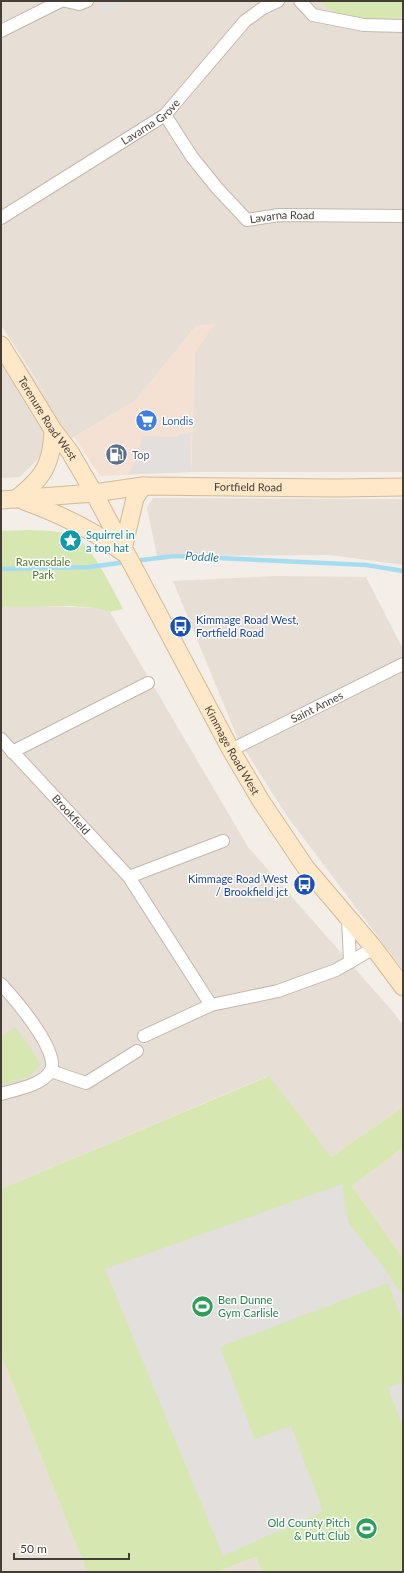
<svg xmlns="http://www.w3.org/2000/svg" width="404" height="1573" font-family="Lato,sans-serif">
<rect width="100%" height="100%" fill="#f3eee7"/>
<g fill="#e7dfd5">
<path d="M 1,1 L 403,1 L 403,472 L 191,472 L 195,353 L 213,325 L 196,326 L 135,401 L 40,457 L 20,477 L 1,478 L 1,367 L 18,354 L 54,407 L 1,325 Z"/>
<path d="M 153,498 L 403,499 L 403,565 L 331,555 L 157,556 L 147,508 Z"/>
<path d="M 276,576 L 366,577 L 403,649 L 403,970 L 287,816 L 238,739 L 173,581 Z"/>
<path d="M 39,606 L 95,608 L 110,612 L 248,847 L 394,1013 L 403,1025 L 403,1107 L 331,1157 L 268,1076 L 1,1189 L 1,607 Z"/>
<path d="M 403,1148 L 403,1258 L 352,1186 Z"/>
<path d="M 1,1355 L 87,1572 L 1,1572 Z"/>
<path d="M 256,1557 L 262,1572 L 217,1572 Z"/>
</g>
<path fill="#f5e1d3" d="M 214,324 L 195,353 L 191,472 L 100,476 L 74,437 L 135,401 L 196,326 Z"/>
<g fill="#d7e7b1">
<path d="M 324,1 L 403,1 L 403,17 C 376,18 344,24 323,4 Z"/>
<path d="M 29,530 C 43,531 62,530 75,537 C 94,549 112,588 123,609 L 110,612 L 95,608 L 71,606 L 1,607 L 1,531 Z"/>
<path d="M 15,1027 L 34,1053 L 40,1065 L 30,1076 L 1,1086 L 1,1037 Z"/>
<path d="M 269,1076 L 331,1157 L 403,1107 L 403,1148 L 352,1186 L 403,1258 L 403,1572 L 262,1572 L 256,1557 L 217,1572 L 87,1572 L 1,1355 L 1,1189 Z"/>
</g>
<g fill="#e2dfdc">
<path d="M 99,1 L 128,1 L 105,13 Z"/>
<path d="M 179,434 L 190,434 L 191,472 L 128,474 L 138,457 L 142,436 L 178,437 Z"/>
<path d="M 342,1184 L 348,1222 L 384,1268 L 403,1296 L 403,1322 L 388,1283 L 220,1347 L 255,1439 L 291,1426 L 323,1511 L 223,1556 L 105,1269 Z"/>
<path d="M 403,1382 L 403,1427 L 388,1388 Z"/>
</g>
<g fill="none" stroke-linecap="round" stroke-linejoin="round">
<g stroke="#a5dcef" stroke-width="4.5">
<path d="M 134,561 L 174,556 L 366,565 L 403,571"/>
<path d="M 1,569 L 90,567 L 126,562"/>
</g>
<defs>
<g id="minor">
<path d="M 66,1 L 79,4 L 87,1"/>
<path d="M 300,1 L 313,15 L 364,25 L 403,26"/>
<path d="M 1,31 L 61,1"/>
<path id="s1" d="M 165,115 L 192,157 L 217,188 L 247,220 L 279,215 L 403,216"/>
<path id="s2" d="M 1,218 L 165,115 L 245,21 L 263,8 L 278,1"/>
<path id="s3" d="M 1,739 L 129,877 L 211,1005"/>
<path id="s4" d="M 231,750 L 403,664"/>
<path d="M 12,752 L 148,683"/>
<path d="M 129,877 L 223,841"/>
<path d="M 348,917 L 350,962"/>
<path d="M 1,984 C 13,997 63,1054 50,1072 C 40,1086 17,1089 1,1094"/>
<path d="M 144,1036 L 211,1005 L 278,991 L 336,970 L 374,948"/>
<path d="M 51,1071 L 86,1083 L 137,1051"/>
</g>
<g id="secondary">
<path id="s5" d="M 1,345 L 53,430 L 70,452 L 94,493 L 231,750 L 261,801 L 306,868 L 374,948 L 403,987"/>
<path d="M 16,499 C 43,478 52,465 53,430"/>
<path id="s6" d="M 1,500 L 94,493 L 143,486 L 337,488 L 403,487"/>
<path d="M 24,501 C 60,514 93,530 124,553"/>
<path d="M 123,549 L 135,498 L 143,486"/>
</g>
</defs>
<use href="#minor" stroke="#c2b7ad" stroke-width="14"/>
<use href="#secondary" stroke="#d3ba98" stroke-width="19"/>
<use href="#minor" stroke="#fff" stroke-width="12"/>
<use href="#secondary" stroke="#fee8c7" stroke-width="17"/>
</g>
<defs>
<symbol id="supermarket-disc" viewBox="-11 -11 22 22"><circle r="9.5" fill="#3f7fe0" stroke="#fff"/><path d="M-6-5.5h2.5l.6 2H6L4.5 2H-2.5L-4.4-4H-6ZM-1.5 3.2a1.3 1.3 0 1 0 .1 0ZM3 3.2a1.3 1.3 0 1 0 .1 0Z" fill="#fff"/></symbol>
<symbol id="fuel-disc" viewBox="-11 -11 22 22"><circle r="9.5" fill="#5c6f8a" stroke="#fff"/><path d="M-5.5-6h7V0h2V4h1.3V-2.5L3-4.5l.8-.8L6-3V5H2.5V1h-1V6h-7ZM-4.2-4.7v3.2H.2V-4.7Z" fill="#fff"/></symbol>
<symbol id="sight-disc" viewBox="-11 -11 22 22"><circle r="9.5" fill="#0f9aa8" stroke="#fff"/><path d="M0-6L1.8-2.2L6-1.7L2.9 1.2L3.7 5.4L0 3.3L-3.7 5.4L-2.9 1.2L-6-1.7L-1.8-2.2Z" fill="#fff"/></symbol>
<symbol id="bus-disc" viewBox="-11 -11 22 22"><circle r="9.5" fill="#1a4fb4" stroke="#fff"/><path d="M-5-6H5V4H4V6H2V4H-2V6H-4V4H-5ZM-3.5-4V0h7V-4ZM-3.5 1.2v1.5H-2V1.2ZM2 1.2v1.5H3.5V1.2Z" fill="#fff"/></symbol>
<symbol id="stadium-disc" viewBox="-11 -11 22 22"><circle r="9.5" fill="#2e9e5b" stroke="#fff"/><path d="M0-5a6.5 5 0 1 0 0 10a6.5 5 0 1 0 0-10ZM-3.5-1.8h7v3.6h-7Z" fill="#fff"/></symbol>
</defs>
<g fill-rule="evenodd">
<use href="#supermarket-disc" x="134" y="408" width="25" height="25"/>
<use href="#fuel-disc" x="104" y="442" width="25" height="25"/>
<use href="#sight-disc" x="58" y="528" width="25" height="25"/>
<use href="#bus-disc" x="168" y="614" width="25" height="25"/>
<use href="#bus-disc" x="292" y="872" width="25" height="25"/>
<use href="#stadium-disc" x="190" y="1294" width="25" height="25"/>
<use href="#stadium-disc" x="354" y="1516" width="25" height="25"/>
</g>
<g text-anchor="middle" stroke-width="3" stroke-linejoin="round" paint-order="stroke">
<g font-size="11" fill="#463e36" stroke="#fff">
<text dy="4" stroke="none"><textPath href="#s2" startOffset="178">Lavarna Grove</textPath></text>
<text dy="4" stroke="none"><textPath href="#s1" startOffset="169">Lavarna Road</textPath></text>
<text dy="4" stroke="none"><textPath href="#s5" startOffset="87">Terenure Road West</textPath></text>
<text dy="4" stroke="none"><textPath href="#s6" startOffset="248">Fortfield Road</textPath></text>
<text dy="4" stroke="none"><textPath href="#s4" startOffset="96">Saint Annes</textPath></text>
<text dy="4" stroke="none"><textPath href="#s5" startOffset="467">Kimmage Road West</textPath></text>
<text dy="4" stroke="none"><textPath href="#s3" startOffset="103">Brookfield</textPath></text>
</g>
<g font-size="11" fill="#366cbe" stroke="#fff" text-anchor="start">
<text x="162" y="425">Londis</text>
</g>
<g font-size="11" fill="#4e5e75" stroke="#fff" text-anchor="start">
<text x="132" y="459">Top</text>
</g>
<g font-size="11" fill="#0d838f" stroke="#fff" text-anchor="start">
<text x="86" y="539">Squirrel in<tspan x="86" dy="13">a top hat</tspan></text>
</g>
<g font-size="11" fill="#53772a" stroke="#fff">
<text x="43" y="566">Ravensdale<tspan x="43" dy="13">Park</tspan></text>
</g>
<g font-size="11" fill="#164399" stroke="#fff" text-anchor="start">
<text x="196" y="624">Kimmage Road West,<tspan x="196" dy="13">Fortfield Road</tspan></text>
<text x="288" y="883" text-anchor="end">Kimmage Road West<tspan x="288" dy="13">/ Brookfield jct</tspan></text>
</g>
<g font-size="11" fill="#27864d" stroke="#fff" text-anchor="start">
<text x="218" y="1304">Ben Dunne<tspan x="218" dy="13">Gym Carlisle</tspan></text>
<text x="350" y="1527" text-anchor="end">Old County Pitch<tspan x="350" dy="13">&amp; Putt Club</tspan></text>
</g>
<g font-size="12" font-style="italic" fill="#2c7b99" stroke="#fff">
<text transform="translate(202 557) rotate(3)" y="4">Poddle</text>
</g>
</g>
<rect width="404" height="1573" fill="none" stroke="#463e36" stroke-width="4"/>
<path d="M14 1553v6h115v-6" fill="none" stroke="#463e36" stroke-width="2"/>
<text x="20" y="1553" font-size="12" fill="#463e36" stroke="#ffffff" stroke-width="3" paint-order="stroke">50 m</text>
</svg>
